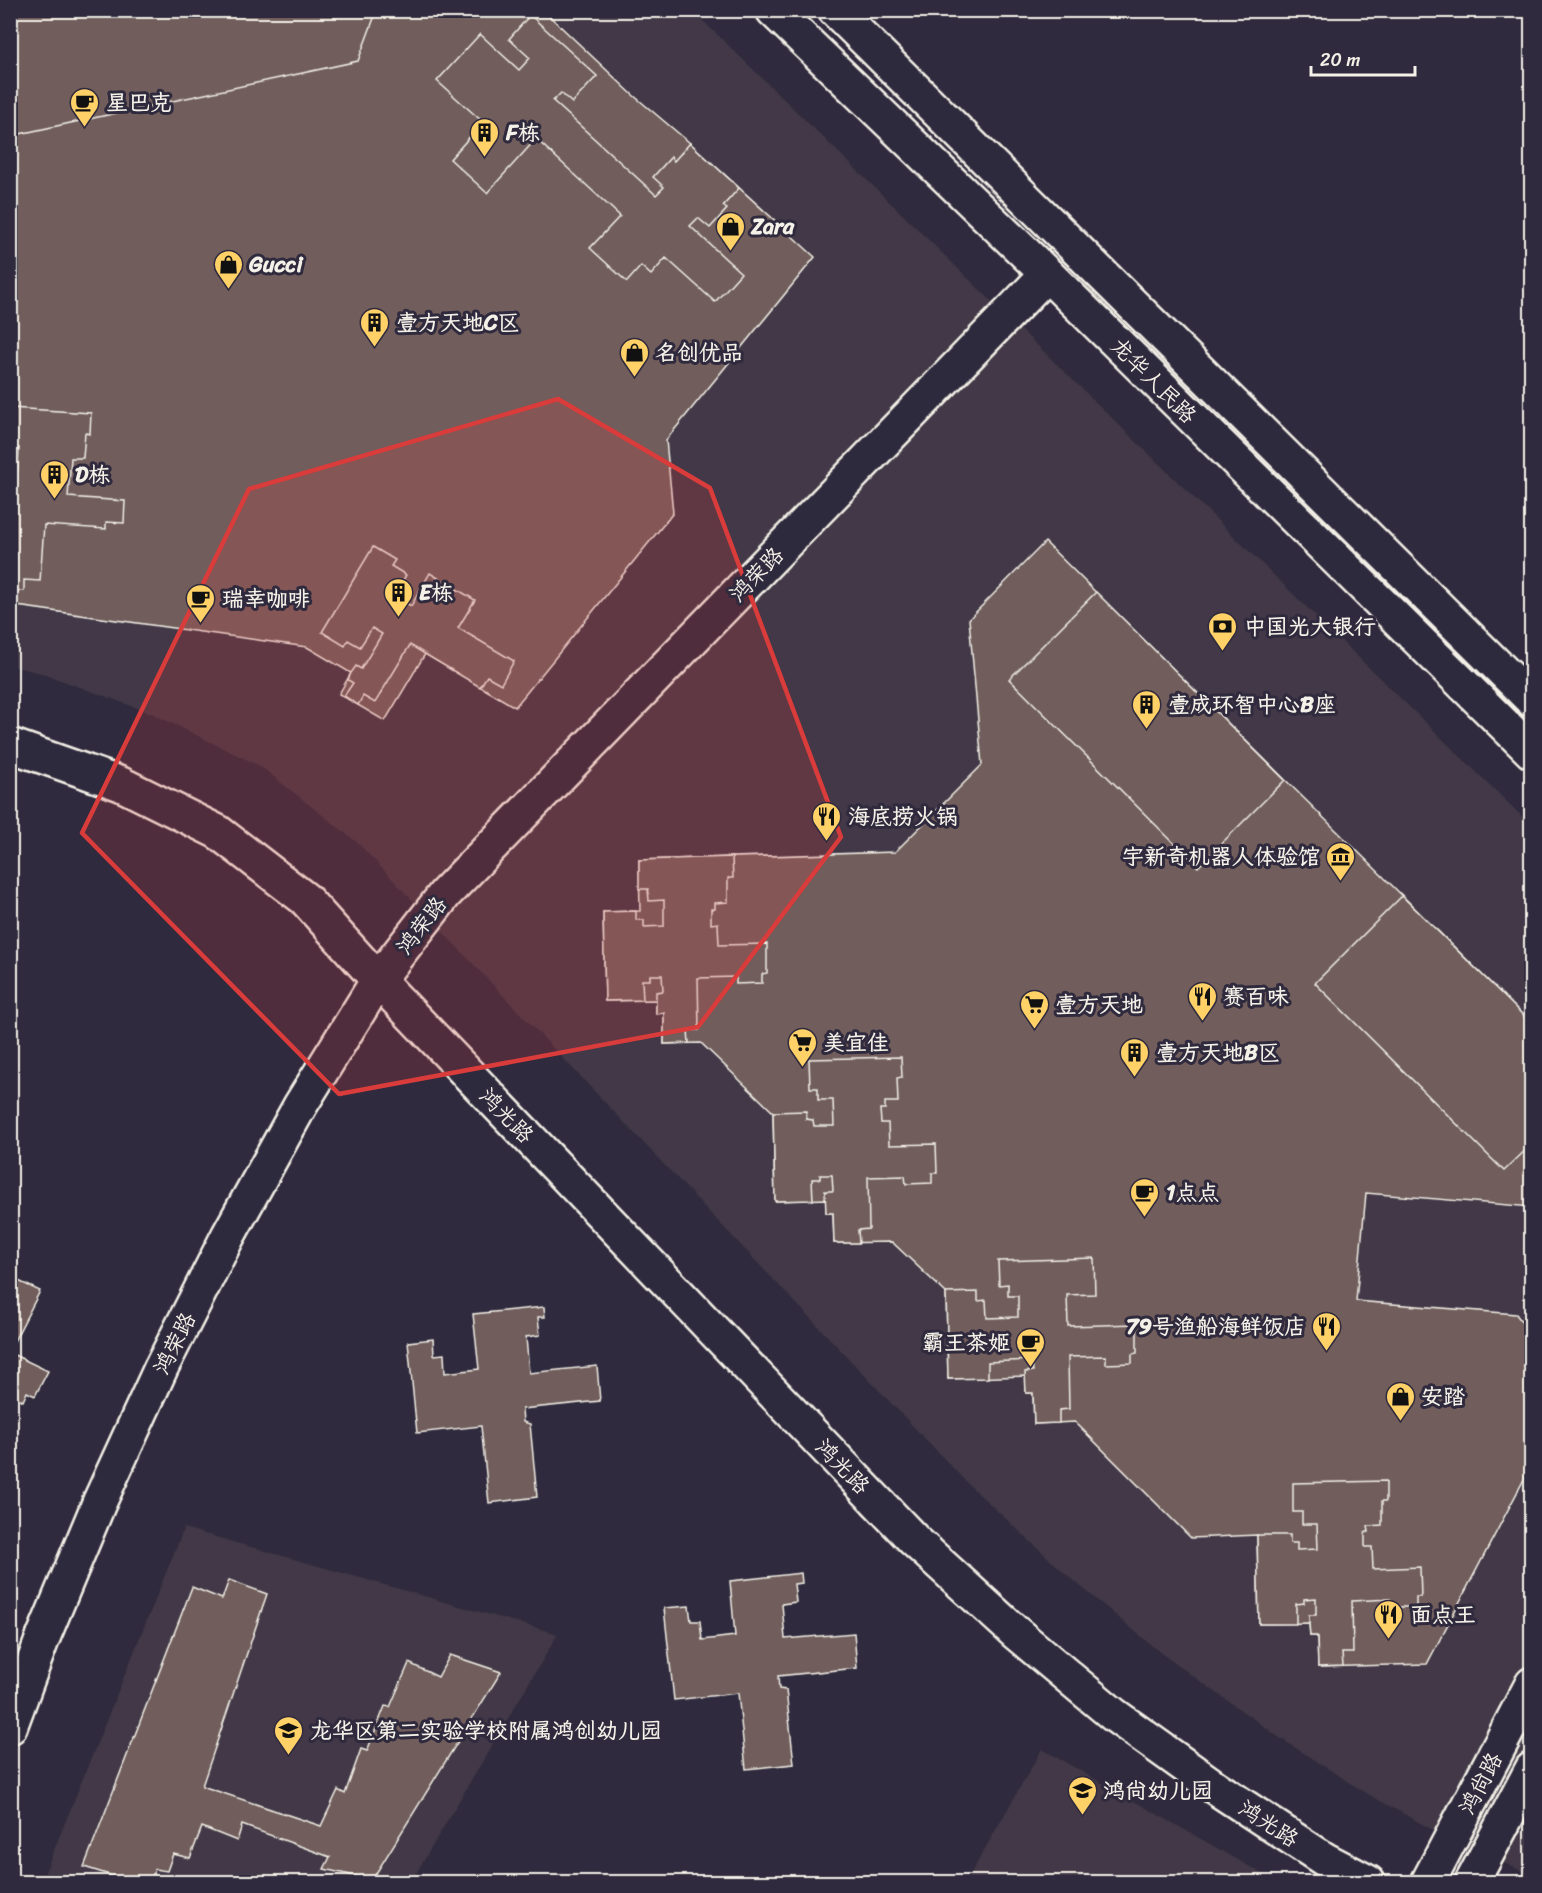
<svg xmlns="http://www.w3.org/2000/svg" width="1542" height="1893" font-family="Sriracha,'LXGW WenKai TC',sans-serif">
<rect width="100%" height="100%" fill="#2f2a3d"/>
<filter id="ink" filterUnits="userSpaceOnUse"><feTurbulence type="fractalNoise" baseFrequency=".0167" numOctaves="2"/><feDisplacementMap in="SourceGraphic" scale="12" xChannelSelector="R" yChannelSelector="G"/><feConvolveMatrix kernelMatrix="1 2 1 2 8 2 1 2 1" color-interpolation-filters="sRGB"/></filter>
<g filter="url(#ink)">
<g fill="#423946">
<path d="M 11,11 L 693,11 L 1531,825 L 1531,1875 L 1451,1840 L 1364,1792 L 1280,1738 L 1162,1654 L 1067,1575 L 968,1484 L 358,843 L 260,766 L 151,713 L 41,673 L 11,666 Z"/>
<path d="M 184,1528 L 558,1634 L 414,1877 L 383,1882 L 41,1882 Z"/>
<path d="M 1042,1749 L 1277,1882 L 966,1882 Z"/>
</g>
<g fill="#6f5d5c" stroke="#f4f1e8" stroke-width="1.5">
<path d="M 10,10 L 543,10 L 633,95 L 690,143 L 815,257 L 666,440 L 673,513 L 515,707 L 425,654 L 385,721 L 339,694 L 351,673 L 307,647 L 10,605 Z"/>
<path d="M 10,10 L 377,10 L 358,61 L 10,136 Z"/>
<path d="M 530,15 L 597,76 L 572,103 L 561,93 L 553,101 L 656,195 L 664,187 L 653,177 L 671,157 L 674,161 L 690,143 L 739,188 L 723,206 L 727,209 L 710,228 L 698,218 L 690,226 L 741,273 L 715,302 L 666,258 L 651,275 L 641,266 L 627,282 L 590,248 L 620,216 L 536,139 L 487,193 L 450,159 L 483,122 L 437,81 L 480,34 L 519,70 L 530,58 L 509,39 Z"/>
<path d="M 10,408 L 91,413 L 90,434 L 85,433 L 83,458 L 71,458 L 68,497 L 125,501 L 124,523 L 106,522 L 106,529 L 44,525 L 40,581 L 24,580 L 24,591 L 10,590 L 10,492 L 16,493 L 19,448 L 10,447 Z"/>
<path d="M 1045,542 L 1532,1024 L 1532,1207 L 1366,1193 L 1356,1301 L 1516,1314 L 1532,1336 L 1532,1464 L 1427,1664 L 1318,1667 L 1317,1636 L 1310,1636 L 1309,1623 L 1259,1624 L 1257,1535 L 1191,1538 L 1075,1422 L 1034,1424 L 1033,1393 L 1026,1393 L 1026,1376 L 948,1379 L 946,1293 L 892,1242 L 834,1243 L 833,1213 L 826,1213 L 826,1199 L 775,1201 L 773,1112 L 701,1043 L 664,1044 L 664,1013 L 656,1014 L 656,1000 L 605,1001 L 603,912 L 640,911 L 639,860 L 895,852 L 982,765 L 969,619 Z"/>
<path d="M 373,547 L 395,560 L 391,566 L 406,575 L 394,596 L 411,606 L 430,573 L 475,600 L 458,628 L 514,661 L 501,684 L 487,676 L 480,687 L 410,645 L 375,703 L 363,696 L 358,705 L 344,696 L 353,683 L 348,680 L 351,673 L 356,666 L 361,669 L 382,634 L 372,628 L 360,647 L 348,640 L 345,646 L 322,632 Z"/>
<path d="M 1096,592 L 1285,780 L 1198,867 L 1009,679 Z"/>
<path d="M 732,857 L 733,878 L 728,878 L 728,902 L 715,903 L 715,909 L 711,909 L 711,924 L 718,923 L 719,945 L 767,944 L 767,973 L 762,974 L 762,983 L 736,984 L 736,977 L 698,978 L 699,1030 L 688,1030 L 689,1043 L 664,1044 L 664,1013 L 656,1014 L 656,992 L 663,991 L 662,975 L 650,975 L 650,980 L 642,980 L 643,1000 L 605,1001 L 603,912 L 636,911 L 636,920 L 644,920 L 644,927 L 664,926 L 664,900 L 649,901 L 648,889 L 639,889 L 639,860 Z"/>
<path d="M 1402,896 L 1532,1024 L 1532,1144 L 1504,1171 L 1315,983 Z"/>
<path d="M 901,1057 L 902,1077 L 897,1078 L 898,1102 L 885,1102 L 885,1109 L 880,1109 L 881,1123 L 888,1123 L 889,1145 L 936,1144 L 937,1173 L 932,1173 L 932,1183 L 906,1184 L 905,1176 L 868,1177 L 869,1229 L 858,1230 L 859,1243 L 834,1243 L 833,1213 L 826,1213 L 825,1191 L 833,1191 L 832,1175 L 820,1175 L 820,1179 L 812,1179 L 813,1200 L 775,1201 L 773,1112 L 806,1111 L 806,1119 L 813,1120 L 814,1126 L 834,1126 L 833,1100 L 818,1100 L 818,1088 L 810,1088 L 809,1059 Z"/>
<path d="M 1094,1258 L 1095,1294 L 1067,1295 L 1068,1326 L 1137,1324 L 1137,1353 L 1132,1354 L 1132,1363 L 1106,1364 L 1106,1356 L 1068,1357 L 1069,1409 L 1059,1410 L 1059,1423 L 1034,1424 L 1033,1393 L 1026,1393 L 1025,1372 L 1033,1371 L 1032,1360 L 988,1362 L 988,1378 L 948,1379 L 946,1293 L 978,1292 L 978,1301 L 986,1300 L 987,1318 L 1018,1317 L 1018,1296 L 1008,1296 L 1008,1284 L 999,1285 L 998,1261 Z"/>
<path d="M 10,1277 L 40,1291 L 10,1349 Z"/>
<path d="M 544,1307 L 545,1317 L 538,1317 L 540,1335 L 526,1337 L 529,1373 L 597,1366 L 600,1401 L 522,1409 L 523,1422 L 530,1424 L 537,1497 L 489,1503 L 481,1426 L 417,1433 L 408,1342 L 433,1339 L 434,1355 L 444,1354 L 445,1373 L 479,1369 L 473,1314 Z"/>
<path d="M 10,1353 L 48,1371 L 35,1396 L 27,1392 L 23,1401 L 10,1394 Z"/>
<path d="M 1386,1481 L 1386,1501 L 1382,1501 L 1382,1525 L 1368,1526 L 1369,1532 L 1365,1532 L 1365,1547 L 1372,1547 L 1373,1569 L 1420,1567 L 1421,1597 L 1416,1597 L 1416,1607 L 1390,1607 L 1390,1599 L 1352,1601 L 1353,1653 L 1342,1653 L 1343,1666 L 1318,1667 L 1317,1636 L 1310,1636 L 1309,1623 L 1309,1615 L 1316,1615 L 1316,1598 L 1304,1599 L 1304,1603 L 1296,1604 L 1296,1624 L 1259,1624 L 1257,1535 L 1290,1535 L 1290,1543 L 1297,1543 L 1297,1550 L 1318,1549 L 1317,1524 L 1302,1524 L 1302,1512 L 1293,1512 L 1293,1483 Z"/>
<path d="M 801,1573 L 802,1583 L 794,1584 L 796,1602 L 782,1604 L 785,1639 L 854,1633 L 857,1668 L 778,1676 L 779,1689 L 786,1690 L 794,1764 L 746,1769 L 738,1693 L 674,1700 L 664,1608 L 689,1606 L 691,1621 L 700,1621 L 702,1640 L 735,1636 L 730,1581 Z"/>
<path d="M 229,1580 L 267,1594 L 202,1786 L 321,1826 L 338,1790 L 345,1794 L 361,1749 L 367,1751 L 385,1706 L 390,1707 L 409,1663 L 438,1677 L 450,1655 L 501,1672 L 372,1880 L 324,1869 L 330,1857 L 242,1825 L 237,1841 L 202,1827 L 190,1858 L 173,1854 L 167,1871 L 155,1869 L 150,1882 L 132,1882 L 84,1867 L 192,1587 L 222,1599 Z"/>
</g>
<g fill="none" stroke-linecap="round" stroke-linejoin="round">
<defs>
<g id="minor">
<path d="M 10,745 L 121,784 L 218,832 L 305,899 L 378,980 L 914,1540 L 1016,1633 L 1114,1715 L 1216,1788 L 1324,1859 L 1368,1882"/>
<path d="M 10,1727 L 42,1640 L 99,1503 L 161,1368 L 228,1236 L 300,1106 L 378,980 L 445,894 L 1047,274"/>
</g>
<g id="tertiary">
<path d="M 1428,1882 L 1532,1684"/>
<path d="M 1472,1882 L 1532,1769"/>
</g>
<g id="secondary">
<path d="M 773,10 L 1047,274 L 1532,752"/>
<path d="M 835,10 L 1532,700"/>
</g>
</defs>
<use href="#minor" stroke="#f4f1e8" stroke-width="38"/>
<use href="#tertiary" stroke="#f4f1e8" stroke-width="38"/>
<use href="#secondary" stroke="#f4f1e8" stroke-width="38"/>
<use href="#minor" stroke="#2f2a3d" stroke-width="33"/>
<use href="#tertiary" stroke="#2f2a3d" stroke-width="33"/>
<use href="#secondary" stroke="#2f2a3d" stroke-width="33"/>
</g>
</g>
<path fill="#d93c3b" fill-opacity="0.2" stroke="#d93c3b" stroke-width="4.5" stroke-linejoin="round" d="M 558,399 L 710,488 L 841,837 L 698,1027 L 339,1094 L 82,833 L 249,489 Z"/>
<defs>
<symbol id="cafe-pin" viewBox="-11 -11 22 30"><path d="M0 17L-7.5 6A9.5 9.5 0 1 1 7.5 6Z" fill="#ffd166" stroke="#2f2a3d"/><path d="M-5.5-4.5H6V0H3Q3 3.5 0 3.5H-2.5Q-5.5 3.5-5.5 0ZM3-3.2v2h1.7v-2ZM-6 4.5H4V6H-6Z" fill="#111"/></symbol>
<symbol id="building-pin" viewBox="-11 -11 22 30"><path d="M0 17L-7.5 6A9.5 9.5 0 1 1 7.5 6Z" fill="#ffd166" stroke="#2f2a3d"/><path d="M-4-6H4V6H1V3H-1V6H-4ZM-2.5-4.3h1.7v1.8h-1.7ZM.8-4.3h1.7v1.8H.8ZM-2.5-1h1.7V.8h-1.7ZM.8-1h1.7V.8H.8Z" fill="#111"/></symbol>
<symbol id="shop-pin" viewBox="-11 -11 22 30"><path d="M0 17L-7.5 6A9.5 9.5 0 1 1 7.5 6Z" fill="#ffd166" stroke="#2f2a3d"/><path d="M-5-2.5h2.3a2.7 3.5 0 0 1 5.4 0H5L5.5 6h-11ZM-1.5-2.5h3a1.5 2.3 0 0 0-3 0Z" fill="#111"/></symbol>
<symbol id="bank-pin" viewBox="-11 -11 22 30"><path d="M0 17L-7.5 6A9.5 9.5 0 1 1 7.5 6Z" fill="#ffd166" stroke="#2f2a3d"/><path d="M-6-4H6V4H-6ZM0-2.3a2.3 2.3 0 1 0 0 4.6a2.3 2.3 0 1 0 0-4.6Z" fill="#111"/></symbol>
<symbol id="restaurant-pin" viewBox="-11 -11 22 30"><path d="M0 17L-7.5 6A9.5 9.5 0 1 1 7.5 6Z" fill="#ffd166" stroke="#2f2a3d"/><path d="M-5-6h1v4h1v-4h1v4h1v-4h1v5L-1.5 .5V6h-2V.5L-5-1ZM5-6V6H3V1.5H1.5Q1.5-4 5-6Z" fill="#111"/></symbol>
<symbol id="museum-pin" viewBox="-11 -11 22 30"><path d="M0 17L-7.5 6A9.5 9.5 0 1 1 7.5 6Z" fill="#ffd166" stroke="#2f2a3d"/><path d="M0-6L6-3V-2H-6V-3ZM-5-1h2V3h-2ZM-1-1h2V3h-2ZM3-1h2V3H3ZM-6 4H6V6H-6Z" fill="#111"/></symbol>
<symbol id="supermarket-pin" viewBox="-11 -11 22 30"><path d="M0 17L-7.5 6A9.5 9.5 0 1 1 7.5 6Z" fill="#ffd166" stroke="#2f2a3d"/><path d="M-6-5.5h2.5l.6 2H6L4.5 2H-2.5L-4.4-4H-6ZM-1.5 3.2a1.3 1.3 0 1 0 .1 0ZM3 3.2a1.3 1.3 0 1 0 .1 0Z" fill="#111"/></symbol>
<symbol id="school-pin" viewBox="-11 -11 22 30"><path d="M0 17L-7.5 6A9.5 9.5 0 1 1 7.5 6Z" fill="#ffd166" stroke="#2f2a3d"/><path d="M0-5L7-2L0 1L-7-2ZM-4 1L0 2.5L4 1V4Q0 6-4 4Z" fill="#111"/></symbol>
</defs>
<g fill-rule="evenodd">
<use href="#cafe-pin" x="68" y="86" width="33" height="45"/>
<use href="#building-pin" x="468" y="116" width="33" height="45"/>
<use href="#shop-pin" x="714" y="210" width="33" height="45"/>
<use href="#shop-pin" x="212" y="248" width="33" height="45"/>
<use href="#building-pin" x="358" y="306" width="33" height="45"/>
<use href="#shop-pin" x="618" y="336" width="33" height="45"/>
<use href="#building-pin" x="38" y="458" width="33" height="45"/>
<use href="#building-pin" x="382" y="576" width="33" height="45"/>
<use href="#cafe-pin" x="184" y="582" width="33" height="45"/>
<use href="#bank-pin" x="1206" y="610" width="33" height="45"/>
<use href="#building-pin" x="1130" y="688" width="33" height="45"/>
<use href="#restaurant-pin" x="810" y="800" width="33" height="45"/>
<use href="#museum-pin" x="1324" y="840" width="33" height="45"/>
<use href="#restaurant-pin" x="1186" y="980" width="33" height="45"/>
<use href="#supermarket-pin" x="1018" y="988" width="33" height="45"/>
<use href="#supermarket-pin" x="786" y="1026" width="33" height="45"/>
<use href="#building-pin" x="1118" y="1036" width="33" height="45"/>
<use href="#cafe-pin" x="1128" y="1176" width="33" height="45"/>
<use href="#restaurant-pin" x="1310" y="1310" width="33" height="45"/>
<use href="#cafe-pin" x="1014" y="1326" width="33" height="45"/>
<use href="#shop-pin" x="1384" y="1380" width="33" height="45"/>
<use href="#restaurant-pin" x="1372" y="1598" width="33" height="45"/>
<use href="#school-pin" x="272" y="1714" width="33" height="45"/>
<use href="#school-pin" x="1066" y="1774" width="33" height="45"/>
</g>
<g text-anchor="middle" stroke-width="6" stroke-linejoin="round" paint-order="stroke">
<g font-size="22" font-weight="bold" fill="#f4f1e8" stroke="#2f2a3d" text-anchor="start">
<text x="106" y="110">星巴克</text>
<text x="506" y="140">F栋</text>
<text x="751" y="234">Zara</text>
<text x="249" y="272">Gucci</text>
<text x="396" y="330">壹方天地C区</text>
<text x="655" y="360">名创优品</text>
<text x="75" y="482">D栋</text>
<text x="419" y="600">E栋</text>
<text x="222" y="606">瑞幸咖啡</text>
<text x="1244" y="634">中国光大银行</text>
<text x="1168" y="712">壹成环智中心B座</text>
<text x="848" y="824">海底捞火锅</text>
<text x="1320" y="864" text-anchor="end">宇新奇机器人体验馆</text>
<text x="1223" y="1004">赛百味</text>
<text x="1055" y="1012">壹方天地</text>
<text x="823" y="1050">美宜佳</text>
<text x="1156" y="1060">壹方天地B区</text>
<text x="1166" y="1200">1点点</text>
<text x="1306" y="1334" text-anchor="end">79号渔船海鲜饭店</text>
<text x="1010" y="1350" text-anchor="end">霸王茶姬</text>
<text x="1421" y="1404">安踏</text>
<text x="1410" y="1622">面点王</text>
<text x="310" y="1738">龙华区第二实验学校附属鸿创幼儿园</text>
<text x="1103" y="1798">鸿尚幼儿园</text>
</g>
<g font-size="22" fill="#f4f1e8" stroke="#2f2a3d">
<text transform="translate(1154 380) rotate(45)" y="8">龙华人民路</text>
<text transform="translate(756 574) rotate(-46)" y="8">鸿荣路</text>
<text transform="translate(421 925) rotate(-52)" y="8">鸿荣路</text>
<text transform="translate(507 1115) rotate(46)" y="8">鸿光路</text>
<text transform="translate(174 1343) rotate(-63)" y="8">鸿荣路</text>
<text transform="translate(843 1466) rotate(46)" y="8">鸿光路</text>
<text transform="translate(1480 1783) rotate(-62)" y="8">鸿尚路</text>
<text transform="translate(1269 1823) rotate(33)" y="8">鸿光路</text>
</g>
</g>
<rect width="1542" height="1893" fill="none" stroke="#2f2a3d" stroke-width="36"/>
<rect x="18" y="18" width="1506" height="1857" fill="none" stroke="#f4f1e8" stroke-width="2" filter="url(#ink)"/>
<path d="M1311 66v9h104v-9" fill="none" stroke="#f4f1e8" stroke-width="3"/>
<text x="1320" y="66" font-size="18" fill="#f4f1e8" stroke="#2f2a3d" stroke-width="4.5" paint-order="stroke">20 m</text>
</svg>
